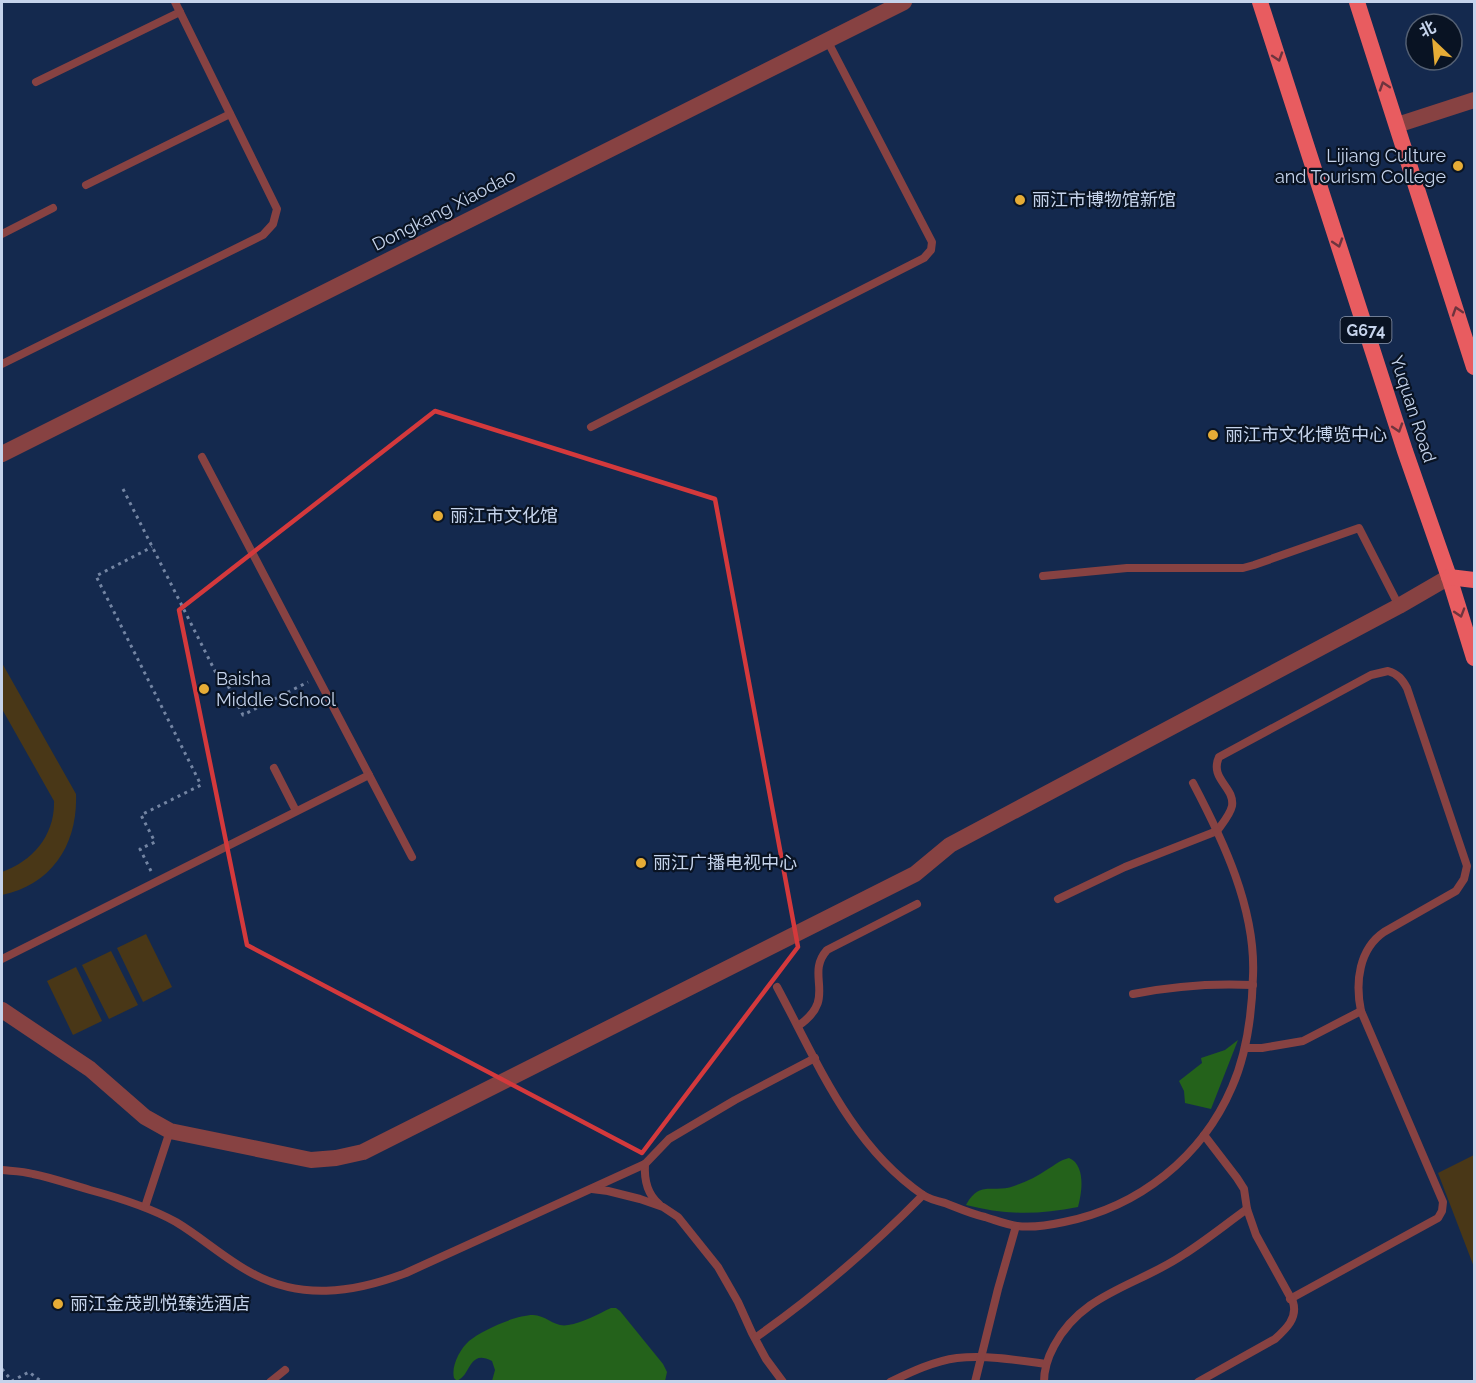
<svg xmlns="http://www.w3.org/2000/svg" width="1476" height="1383" font-family="Raleway,'Noto Sans SC',sans-serif">
<rect width="100%" height="100%" fill="#14294e"/>
<g fill="#493717">
<path d="M 2,663 L 76,794 C 78,844 52,885 2,895 L 2,872 C 33,861 55,835 54,801 L 2,709 Z"/>
<path d="M 146,934 L 172,987 L 143,1002 L 117,948 Z"/>
<path d="M 111,951 L 138,1005 L 109,1019 L 82,965 Z"/>
<path d="M 76,967 L 102,1021 L 73,1035 L 47,981 Z"/>
<path d="M 1474,1155 L 1474,1267 L 1438,1173 Z"/>
</g>
<g fill="#24621b">
<path d="M 1238,1040 L 1211,1109 L 1185,1103 L 1184,1091 L 1179,1081 L 1202,1063 L 1201,1058 L 1225,1050 Z"/>
<path d="M 1069,1158 C 1086,1165 1082,1193 1078,1207 C 1038,1215 1005,1215 966,1205 C 980,1179 993,1194 1014,1186 C 1026,1182 1038,1176 1048,1169 C 1055,1165 1060,1160 1069,1158 Z"/>
<path d="M 611,1308 L 616,1308 L 620,1311 L 663,1364 L 667,1372 L 665,1381 L 492,1381 L 495,1370 L 492,1361 C 475,1352 472,1363 465,1374 C 463,1377 460,1379 457,1381 L 454,1378 C 451,1366 460,1349 469,1341 C 482,1330 516,1315 533,1315 C 546,1315 555,1328 568,1325 C 583,1323 598,1314 611,1308 Z"/>
</g>
<g fill="none" stroke-linecap="round" stroke-linejoin="round">
<g stroke="#7485a3" stroke-width="3" stroke-dasharray="3 4.5" stroke-linecap="butt">
<path d="M 123,489 L 217,675 L 224,678 L 243,715 L 308,682"/>
<path d="M 151,871 L 140,849 L 155,842 L 141,815 L 201,785 L 96,576 L 152,547"/>
<path d="M 2,1369 L 12,1381 L 29,1372 L 42,1382"/>
</g>
<g stroke="#874242" stroke-width="8">
<path d="M 36,82 L 180,12"/>
<path d="M 86,185 L 230,114"/>
<path d="M 2,234 L 53,208"/>
<path d="M 2,364 L 263,235 L 273,224 L 277,209 L 175,2"/>
<path d="M 591,427 L 924,258 L 931,250 L 932,242 L 827,40"/>
<path d="M 202,457 L 412,857"/>
<path d="M 1043,576 L 1127,568 L 1243,568 L 1254,565 L 1359,528 L 1399,606"/>
<path d="M 274,768 L 296,811"/>
<path d="M 1058,899 L 1125,867 L 1217,831 C 1222,824 1230,815 1232,806 C 1235,787 1209,779 1219,757 L 1371,675 L 1388,671 C 1398,674 1402,679 1407,688 L 1467,866 L 1464,879 L 1456,891 L 1384,932 C 1359,949 1355,982 1361,1011 L 1443,1202 L 1442,1211 L 1438,1218 L 1290,1299"/>
<path d="M 2,959 L 369,775"/>
<path d="M 777,987 C 817,1061 850,1145 923,1195 C 929,1199 937,1201 945,1203 C 958,1208 971,1214 985,1217 C 995,1220 1007,1225 1017,1226 C 1033,1228 1050,1225 1064,1222 C 1139,1207 1202,1157 1232,1087 C 1247,1053 1252,1013 1253,976 C 1256,909 1223,840 1193,783"/>
<path d="M 1133,994 C 1173,986 1212,983 1253,985"/>
<path d="M 798,1026 C 839,998 804,976 827,950 L 917,904"/>
<path d="M 1245,1048 L 1262,1048 L 1303,1041 L 1361,1011"/>
<path d="M 645,1164 C 644,1180 647,1194 659,1204"/>
<path d="M 2,1170 C 12,1171 23,1171 33,1174 C 53,1178 72,1185 90,1190 C 120,1198 149,1207 176,1222 C 201,1237 223,1257 248,1271 C 299,1301 353,1293 406,1273 L 645,1164 L 669,1139 L 735,1100 L 815,1058"/>
<path d="M 592,1189 L 608,1191 L 640,1199 L 663,1207 L 678,1217 L 718,1267 L 738,1302 L 752,1333 L 766,1359 L 783,1382"/>
<path d="M 145,1207 L 170,1131"/>
<path d="M 755,1338 C 816,1295 870,1249 923,1195"/>
<path d="M 270,1382 L 285,1370"/>
<path d="M 890,1382 C 911,1372 934,1361 957,1358 C 987,1355 1017,1360 1046,1364"/>
<path d="M 975,1382 L 998,1289 L 1016,1226"/>
<path d="M 1044,1382 C 1044,1369 1048,1357 1054,1346 C 1082,1293 1137,1286 1183,1255 C 1205,1241 1226,1224 1247,1209"/>
<path d="M 1198,1382 L 1275,1339 C 1286,1329 1298,1318 1293,1302 L 1256,1235 L 1247,1209 L 1244,1189 L 1237,1178 L 1204,1135"/>
</g>
<g stroke="#874242" stroke-width="16">
<path d="M 1397,125 L 1474,100"/>
<path d="M 2,1010 L 90,1069 L 145,1117 L 170,1131 L 311,1160 L 336,1158 L 363,1152 L 915,874 L 950,845 L 1399,606 L 1449,577"/>
</g>
<path stroke="#874242" stroke-width="16" d="M 2,454 L 904,2"/>
<g stroke="#e85c60" stroke-width="16">
<path d="M 1260,2 L 1405,451 L 1449,577 L 1474,658"/>
<path d="M 1357,2 L 1474,367"/>
<path d="M 1449,577 L 1474,580"/>
</g>
</g>
<defs><path id="oneway-chevron" d="M-2-3.5L2.5 0L-2 3.5" fill="none" stroke-width="1.6" stroke-linecap="round" stroke-linejoin="round" transform="scale(1.5)"/></defs>
<g stroke="#6d343e">
<use href="#oneway-chevron" transform="translate(1278 57) rotate(72)"/>
<use href="#oneway-chevron" transform="translate(1384 86) rotate(-108)"/>
<use href="#oneway-chevron" transform="translate(1338 243) rotate(72)"/>
<use href="#oneway-chevron" transform="translate(1457 311) rotate(-108)"/>
<use href="#oneway-chevron" transform="translate(1398 428) rotate(72)"/>
<use href="#oneway-chevron" transform="translate(1460 613) rotate(73)"/>
</g>
<path fill="none" stroke="#d4393c" stroke-width="4.5" stroke-linejoin="round" d="M 435,411 L 715,499 L 798,947 L 642,1153 L 247,945 L 179,610 Z"/>
<g fill="#e6ac36" stroke="#091323" stroke-width="2">
<circle cx="1458" cy="166" r="6"/>
<circle cx="1020" cy="200" r="6"/>
<circle cx="1213" cy="435" r="6"/>
<circle cx="438" cy="516" r="6"/>
<circle cx="204" cy="689" r="6"/>
<circle cx="641" cy="863" r="6"/>
<circle cx="58" cy="1304" r="6"/>
</g>
<g text-anchor="middle" stroke-width="4.5" stroke-linejoin="round" paint-order="stroke">
<rect fill="#091323" stroke="#8d99af" stroke-width="1.5" x="1340.5" y="317" width="51" height="26" rx="4.5"/>
<g font-size="16" font-weight="bold" fill="#c5d3eb">
<text x="1366" y="336">G674</text>
</g>
<g font-size="18" fill="#c5d3eb" stroke="#091323" text-anchor="start">
<text x="1446" y="162" text-anchor="end">Lijiang Culture<tspan x="1446" dy="21">and Tourism College</tspan></text>
<text x="1032" y="206">丽江市博物馆新馆</text>
<text x="1225" y="441">丽江市文化博览中心</text>
<text x="450" y="522">丽江市文化馆</text>
<text x="216" y="685">Baisha<tspan x="216" dy="21">Middle School</tspan></text>
<text x="653" y="869">丽江广播电视中心</text>
<text x="70" y="1310">丽江金茂凯悦臻选酒店</text>
</g>
<g font-size="18" fill="#c5d3eb" stroke="#091323">
<text transform="translate(444 210) rotate(-27)" y="6">Dongkang Xiaodao</text>
<text transform="translate(1413 409) rotate(72)" y="6">Yuquan Road</text>
</g>
</g>
<rect width="1476" height="1383" fill="none" stroke="#c5d3eb" stroke-width="6"/>
<g transform="translate(1434 42) rotate(334)"><circle r="28" fill="#091323" stroke="#546073" stroke-width="1.5"/>
<path d="M0-4.5L10 22L0 15L-10 22Z" fill="#e6ac36"/>
<text y="-9" font-size="16" font-weight="bold" text-anchor="middle" fill="#c5d3eb">北</text>
</g>
</svg>
